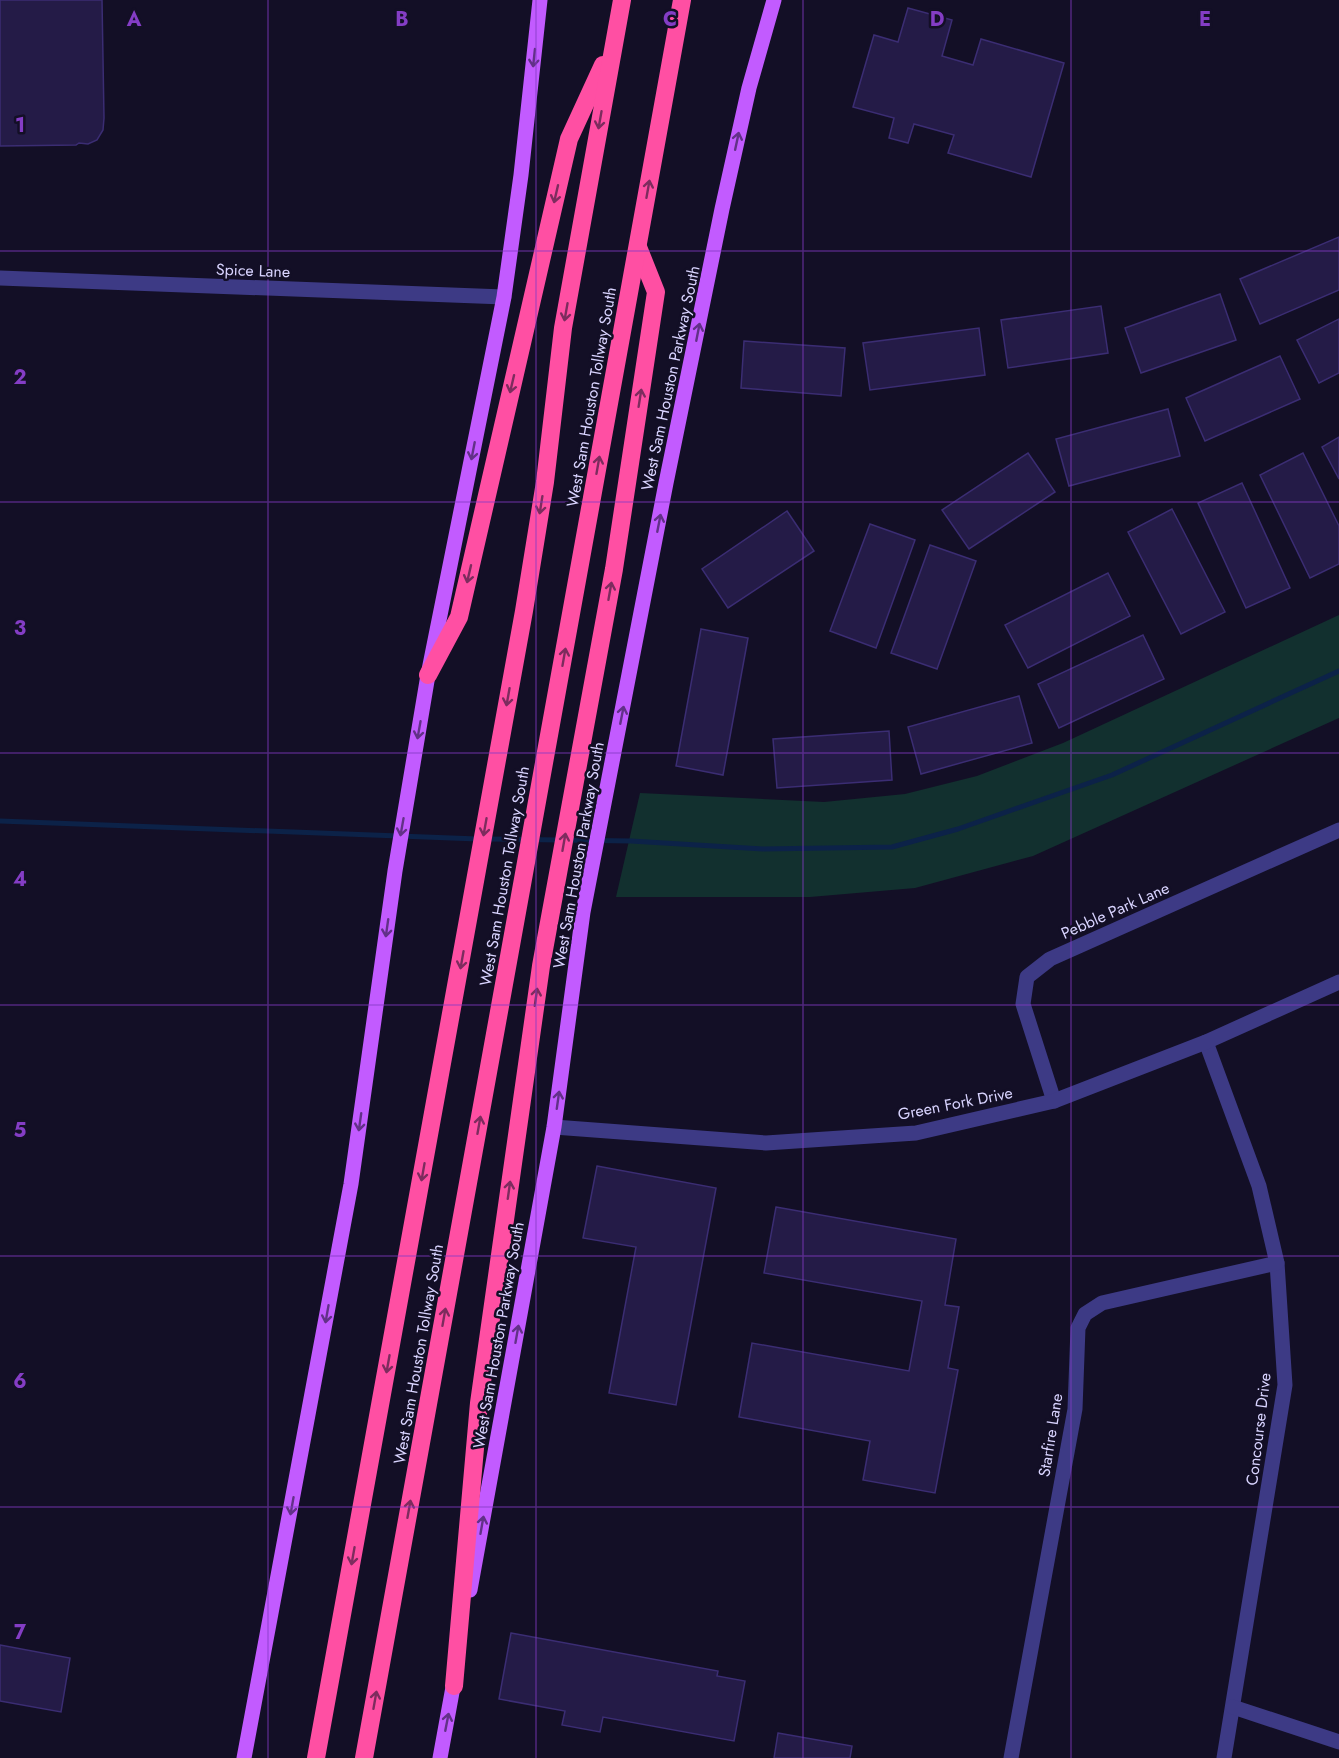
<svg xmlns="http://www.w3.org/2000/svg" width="1339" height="1758" font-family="Jost,sans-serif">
<rect width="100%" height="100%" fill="#130f26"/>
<path fill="#12302f" d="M 1339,615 L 1339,718 L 1033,856 L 915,888 L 810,897 L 616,897 L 640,793 L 824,802 L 905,794 L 977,776 L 1063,743 Z"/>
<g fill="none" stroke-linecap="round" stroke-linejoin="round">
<g stroke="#0c2248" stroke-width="5">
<path d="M 0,821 L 478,839"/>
<path d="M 487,839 L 631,841 L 763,849 L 892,847 L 958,829 L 1112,775 L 1339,671"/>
</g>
</g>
<g fill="#241b47" stroke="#3b2d73" stroke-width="1.5">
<path d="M 0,0 L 102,0 L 104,118 L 103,130 L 97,140 L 88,144 L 79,143 L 76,145 L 0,146 Z"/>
<path d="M 908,8 L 952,20 L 942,56 L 973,65 L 981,39 L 1064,63 L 1031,177 L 948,153 L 954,135 L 914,124 L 908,143 L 889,138 L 894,118 L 853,107 L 874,35 L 898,42 Z"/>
<path d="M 1339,237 L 1339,290 L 1260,324 L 1240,279 Z"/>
<path d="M 1220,294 L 1236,340 L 1141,373 L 1125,328 Z"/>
<path d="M 1101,306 L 1108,353 L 1008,368 L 1001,320 Z"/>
<path d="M 1339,319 L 1339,373 L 1319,383 L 1297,340 Z"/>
<path d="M 979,328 L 985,375 L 870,390 L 863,343 Z"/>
<path d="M 744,341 L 845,348 L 841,396 L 741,388 Z"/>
<path d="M 1280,356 L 1300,399 L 1205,441 L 1186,398 Z"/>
<path d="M 1168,409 L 1180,456 L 1069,486 L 1056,439 Z"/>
<path d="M 1339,437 L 1339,479 L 1322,447 Z"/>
<path d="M 1028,453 L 1055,492 L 969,549 L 942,510 Z"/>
<path d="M 1303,453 L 1339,526 L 1339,564 L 1310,578 L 1260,475 Z"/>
<path d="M 1242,483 L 1290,588 L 1246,608 L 1198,503 Z"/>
<path d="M 1172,509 L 1225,612 L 1181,634 L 1128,532 Z"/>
<path d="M 787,511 L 814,551 L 728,608 L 702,569 Z"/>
<path d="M 870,524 L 915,540 L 876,648 L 830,631 Z"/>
<path d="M 930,545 L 976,561 L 937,669 L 891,653 Z"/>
<path d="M 1108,573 L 1130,616 L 1028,668 L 1005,625 Z"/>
<path d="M 701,629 L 748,638 L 723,775 L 676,766 Z"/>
<path d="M 1143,635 L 1164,679 L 1059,728 L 1038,684 Z"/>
<path d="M 1019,696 L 1032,743 L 921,774 L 908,727 Z"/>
<path d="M 889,731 L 892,780 L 777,788 L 773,739 Z"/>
<path d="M 597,1166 L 716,1188 L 676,1405 L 609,1393 L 636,1247 L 583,1238 Z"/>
<path d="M 776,1207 L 956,1239 L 945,1305 L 959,1307 L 948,1368 L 958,1370 L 935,1493 L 863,1480 L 870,1441 L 739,1417 L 752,1343 L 909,1371 L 922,1301 L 764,1273 Z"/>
<path d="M 511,1633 L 718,1671 L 717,1676 L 745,1681 L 734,1741 L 603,1717 L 600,1732 L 562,1725 L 565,1711 L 499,1699 Z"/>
<path d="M 0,1645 L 70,1658 L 61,1712 L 0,1701 Z"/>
<path d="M 778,1733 L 852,1746 L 850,1758 L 774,1758 Z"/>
</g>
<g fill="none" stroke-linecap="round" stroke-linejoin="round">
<g stroke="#3d3a85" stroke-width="15">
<path d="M 0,278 L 504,297"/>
<path d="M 1206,1042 L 1259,1186 L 1277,1263 L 1285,1385 L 1224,1758"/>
<path d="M 1054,1101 L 1023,1004 L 1027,977 L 1050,959 L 1339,830"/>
<path d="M 554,1127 L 766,1143 L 916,1133 L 1054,1101 L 1206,1042 L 1339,982"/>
<path d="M 1233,1707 L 1339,1742"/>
<path d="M 1011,1758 L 1075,1409 L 1078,1328 L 1085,1314 L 1102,1303 L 1277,1263"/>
</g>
<g stroke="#c25bff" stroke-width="15">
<path d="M 470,1590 L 554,1127 L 583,912 L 666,483 L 722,209 L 749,88 L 774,0"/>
<path d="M 244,1758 L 351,1184 L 395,871 L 428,675 L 504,297 L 521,175 L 540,0"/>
<path d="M 440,1758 L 455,1676"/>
</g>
<g stroke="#ff4fa3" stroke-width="18">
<path d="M 428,675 L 459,617 L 569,139 L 603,65"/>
<path d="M 454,1686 L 479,1403 L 541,966 L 614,569 L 656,292 L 638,247"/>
<path d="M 316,1758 L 524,611 L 545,482 L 563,328 L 622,0"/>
<path d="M 364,1758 L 682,0"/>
</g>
</g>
<defs><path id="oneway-shaft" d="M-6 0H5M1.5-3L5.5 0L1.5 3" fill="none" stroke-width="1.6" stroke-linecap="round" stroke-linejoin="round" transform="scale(1.5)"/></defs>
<g stroke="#623188">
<use href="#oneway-shaft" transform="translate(534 58) rotate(96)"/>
<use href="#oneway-shaft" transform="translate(737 141) rotate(-78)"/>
<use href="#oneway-shaft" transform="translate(698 332) rotate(-79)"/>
<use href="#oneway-shaft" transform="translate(473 451) rotate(101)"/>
<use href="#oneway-shaft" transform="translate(659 523) rotate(-79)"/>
<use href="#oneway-shaft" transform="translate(622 715) rotate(-79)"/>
<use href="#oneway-shaft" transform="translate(419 730) rotate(100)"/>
<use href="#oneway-shaft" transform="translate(402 827) rotate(100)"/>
<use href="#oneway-shaft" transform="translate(387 928) rotate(98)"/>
<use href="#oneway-shaft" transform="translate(558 1100) rotate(-82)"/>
<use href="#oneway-shaft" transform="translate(360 1122) rotate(98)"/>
<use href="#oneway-shaft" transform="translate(327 1314) rotate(100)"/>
<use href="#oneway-shaft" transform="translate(517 1334) rotate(-80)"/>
<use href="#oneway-shaft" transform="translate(292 1506) rotate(100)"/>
<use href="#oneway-shaft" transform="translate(482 1525) rotate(-80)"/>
<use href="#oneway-shaft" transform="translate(447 1722) rotate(-79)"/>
</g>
<g stroke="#7d2c5e">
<use href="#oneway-shaft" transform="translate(600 120) rotate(100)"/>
<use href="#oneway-shaft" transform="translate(648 189) rotate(-80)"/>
<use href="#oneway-shaft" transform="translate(556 194) rotate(103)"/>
<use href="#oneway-shaft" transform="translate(566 312) rotate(100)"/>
<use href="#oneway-shaft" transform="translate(512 384) rotate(103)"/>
<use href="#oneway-shaft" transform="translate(640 398) rotate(-81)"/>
<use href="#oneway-shaft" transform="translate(598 465) rotate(-80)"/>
<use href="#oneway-shaft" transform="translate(541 505) rotate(99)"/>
<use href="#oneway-shaft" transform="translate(469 574) rotate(103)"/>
<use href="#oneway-shaft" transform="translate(610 591) rotate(-80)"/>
<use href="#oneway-shaft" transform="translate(564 657) rotate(-80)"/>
<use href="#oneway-shaft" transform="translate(508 697) rotate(100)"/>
<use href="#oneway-shaft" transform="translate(485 827) rotate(100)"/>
<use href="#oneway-shaft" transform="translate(564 842) rotate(-80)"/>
<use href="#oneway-shaft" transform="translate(462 960) rotate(100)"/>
<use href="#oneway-shaft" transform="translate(536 997) rotate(-82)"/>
<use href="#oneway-shaft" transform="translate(479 1125) rotate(-80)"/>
<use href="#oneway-shaft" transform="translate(423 1172) rotate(100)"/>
<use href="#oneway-shaft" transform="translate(509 1190) rotate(-82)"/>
<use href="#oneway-shaft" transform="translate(444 1317) rotate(-80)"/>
<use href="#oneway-shaft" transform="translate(388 1364) rotate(100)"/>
<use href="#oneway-shaft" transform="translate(409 1509) rotate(-80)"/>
<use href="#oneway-shaft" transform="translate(353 1556) rotate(100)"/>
<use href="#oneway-shaft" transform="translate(375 1700) rotate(-80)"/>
</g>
<path fill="none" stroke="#843dc5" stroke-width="1.5" stroke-opacity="0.55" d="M 268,0 L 268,1758M 536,0 L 536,1758M 803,0 L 803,1758M 1071,0 L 1071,1758M 0,251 L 1339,251M 0,502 L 1339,502M 0,753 L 1339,753M 0,1005 L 1339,1005M 0,1256 L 1339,1256M 0,1507 L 1339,1507"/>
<g text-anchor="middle" stroke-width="5" stroke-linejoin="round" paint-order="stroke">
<g font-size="16" fill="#d9d4ff" stroke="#130f26">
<text transform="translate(253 270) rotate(2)" y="6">Spice Lane</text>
<text transform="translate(670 378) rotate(-78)" y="6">West Sam Houston Parkway South</text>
<text transform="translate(591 397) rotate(-80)" y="6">West Sam Houston Tollway South</text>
<text transform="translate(578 855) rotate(-80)" y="6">West Sam Houston Parkway South</text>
<text transform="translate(504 876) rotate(-80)" y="6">West Sam Houston Tollway South</text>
<text transform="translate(1115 910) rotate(-24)" y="6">Pebble Park Lane</text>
<text transform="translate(955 1103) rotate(-11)" y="6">Green Fork Drive</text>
<text transform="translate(498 1335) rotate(-80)" y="6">West Sam Houston Parkway South</text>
<text transform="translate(418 1354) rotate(-80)" y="6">West Sam Houston Tollway South</text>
<text transform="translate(1258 1429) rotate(-83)" y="6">Concourse Drive</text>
<text transform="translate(1050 1435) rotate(-81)" y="6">Starfire Lane</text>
</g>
</g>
<g font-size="20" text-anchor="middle" font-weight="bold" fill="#843dc5" stroke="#130f26" stroke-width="5" stroke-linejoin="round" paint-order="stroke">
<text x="134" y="26">A</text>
<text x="402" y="26">B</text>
<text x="670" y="26">C</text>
<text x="937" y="26">D</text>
<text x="1205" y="26">E</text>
<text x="20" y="132">1</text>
<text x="20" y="384">2</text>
<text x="20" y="635">3</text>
<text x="20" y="886">4</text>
<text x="20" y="1137">5</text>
<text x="20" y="1388">6</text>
<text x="20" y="1639">7</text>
</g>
</svg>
